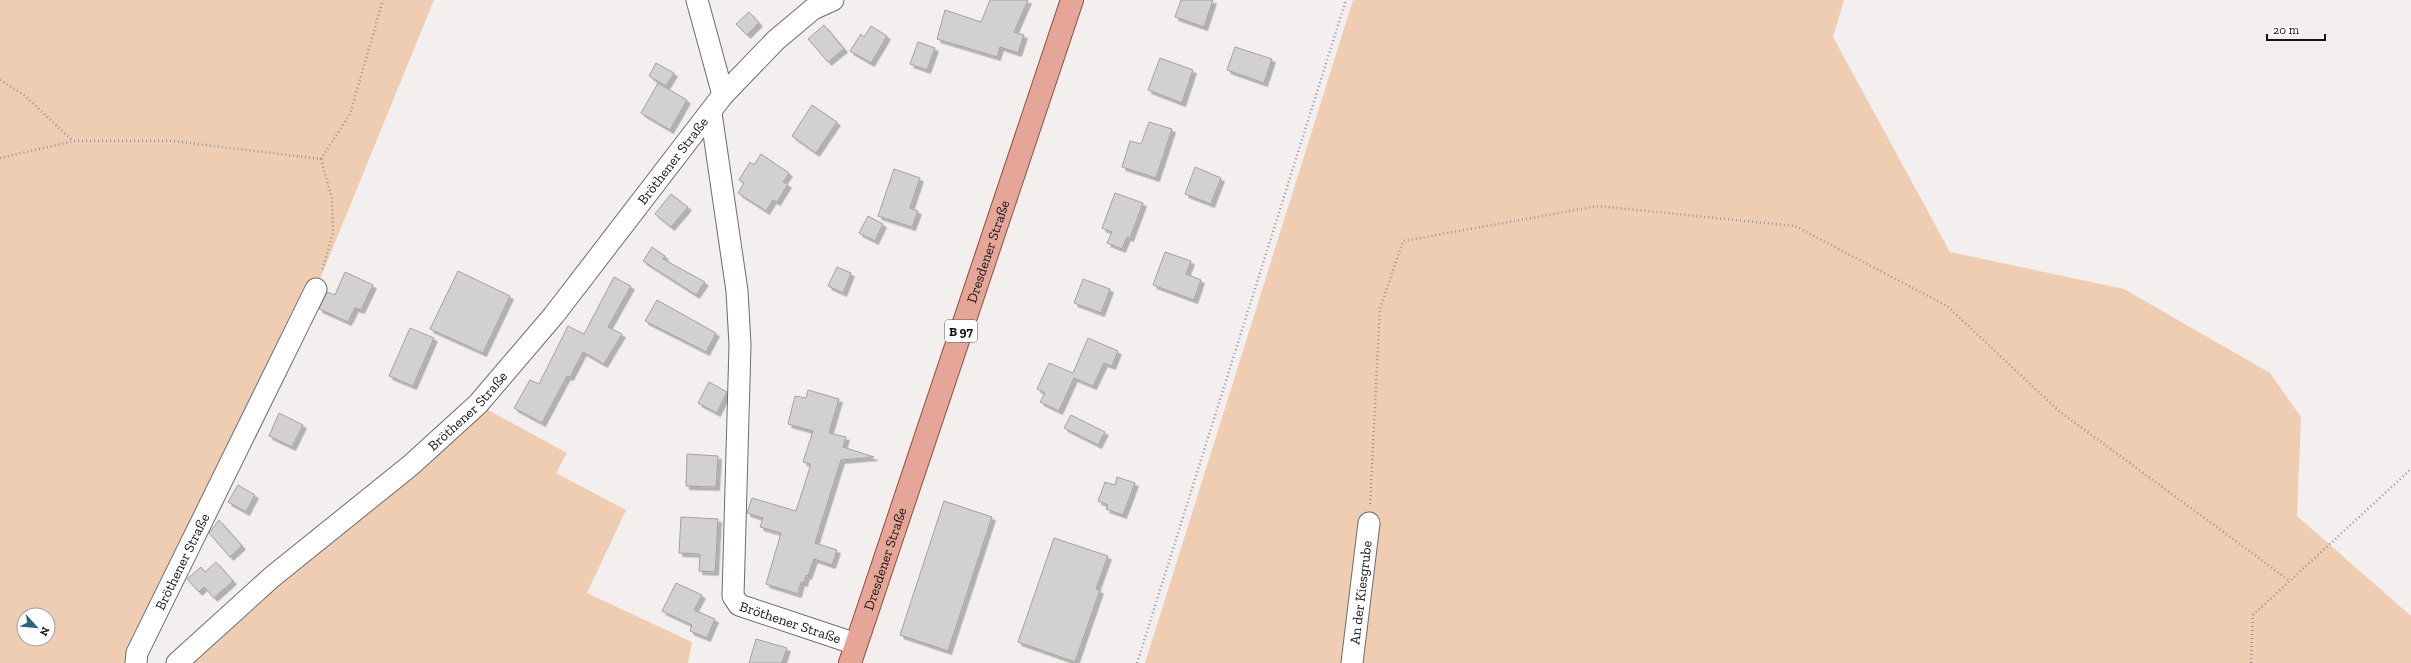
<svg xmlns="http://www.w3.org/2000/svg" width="2411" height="663" font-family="'Zilla Slab',serif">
<defs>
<filter id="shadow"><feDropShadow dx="3.5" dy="3.5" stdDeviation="0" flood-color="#0004"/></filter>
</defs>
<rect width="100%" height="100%" fill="#f3efef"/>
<g fill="#efcdb3" fill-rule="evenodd">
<path d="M 0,0 L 434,0 L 316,289 L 135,663 L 0,663 ZM 24,615 L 48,615 L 48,639 L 24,639 Z"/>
<path d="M 1353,0 L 1844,0 L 1833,37 L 1950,252 L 2124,289 L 2270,373 L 2301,417 L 2297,516 L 2411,616 L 2411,663 L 1145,663 Z"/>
<path d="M 479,405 L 567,453 L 556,473 L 626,510 L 587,593 L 692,642 L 688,663 L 177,663 Z"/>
</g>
<g fill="#d3d0d2" stroke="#a3a0a2" filter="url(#shadow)">
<path d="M 990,0 L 1028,0 L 1014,32 L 1024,35 L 1018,53 L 1000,47 L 997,57 L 937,39 L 945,10 L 981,22 Z"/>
<path d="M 1181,0 L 1213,0 L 1204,27 L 1175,17 Z"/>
<path d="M 749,12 L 759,23 L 747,35 L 736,24 Z"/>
<path d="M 824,25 L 844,49 L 828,62 L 808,39 Z"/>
<path d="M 871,26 L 887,36 L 871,63 L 850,51 L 861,34 L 864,37 Z"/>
<path d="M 918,42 L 935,48 L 927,70 L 910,64 Z"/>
<path d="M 1235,47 L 1272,59 L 1264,83 L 1227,70 Z"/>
<path d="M 1160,58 L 1193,70 L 1182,103 L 1148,90 Z"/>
<path d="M 656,63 L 674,73 L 666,86 L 649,76 Z"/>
<path d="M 658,83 L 687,100 L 670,130 L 641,113 Z"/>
<path d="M 812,105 L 837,122 L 816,153 L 792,136 Z"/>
<path d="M 1149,122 L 1172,129 L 1156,178 L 1122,167 L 1130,141 L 1141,144 Z"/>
<path d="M 761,154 L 789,173 L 783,182 L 788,184 L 777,202 L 773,200 L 766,211 L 738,193 L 744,183 L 739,180 L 750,162 L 754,165 Z"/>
<path d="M 1195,167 L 1221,178 L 1211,204 L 1185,194 Z"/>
<path d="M 894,169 L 920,178 L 910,208 L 918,211 L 912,227 L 878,216 Z"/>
<path d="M 1115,193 L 1143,203 L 1130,238 L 1127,237 L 1122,249 L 1107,243 L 1112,232 L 1102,228 Z"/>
<path d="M 671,194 L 688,207 L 671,227 L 655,214 Z"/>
<path d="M 868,216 L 883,224 L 875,241 L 859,233 Z"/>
<path d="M 652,247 L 665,256 L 663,259 L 705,282 L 696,295 L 643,261 Z"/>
<path d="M 1165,252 L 1191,261 L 1186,274 L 1201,280 L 1194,300 L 1153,285 Z"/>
<path d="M 837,267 L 851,273 L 843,293 L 828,286 Z"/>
<path d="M 458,271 L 510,296 L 483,353 L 430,329 Z"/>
<path d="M 345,272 L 373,285 L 361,310 L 355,308 L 348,322 L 319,309 L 327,292 L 335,295 Z"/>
<path d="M 614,277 L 631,286 L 608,327 L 622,334 L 604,364 L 583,352 L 570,377 L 567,376 L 542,423 L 514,408 L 530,380 L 539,384 L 568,326 L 584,334 Z"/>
<path d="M 1083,279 L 1110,289 L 1101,313 L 1074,303 Z"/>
<path d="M 657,300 L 716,333 L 706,352 L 645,321 Z"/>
<path d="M 410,328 L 434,338 L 413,386 L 389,376 Z"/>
<path d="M 1088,338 L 1118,351 L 1112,366 L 1104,363 L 1093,386 L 1074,378 L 1059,411 L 1040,402 L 1045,393 L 1037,389 L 1049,363 L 1073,373 Z"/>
<path d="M 709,382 L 727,392 L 717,413 L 698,403 Z"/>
<path d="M 808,390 L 839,399 L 829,433 L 846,437 L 843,447 L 874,457 L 841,460 L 815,543 L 837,550 L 832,565 L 814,559 L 808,576 L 806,575 L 804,583 L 801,582 L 798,594 L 766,584 L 781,533 L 760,527 L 763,518 L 747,513 L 752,498 L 796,511 L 810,467 L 810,464 L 803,462 L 813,431 L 788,424 L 795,396 L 806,398 Z"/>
<path d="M 279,413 L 303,425 L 292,447 L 269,436 Z"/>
<path d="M 1071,415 L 1105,432 L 1098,445 L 1064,428 Z"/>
<path d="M 687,454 L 718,456 L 716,487 L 686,486 Z"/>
<path d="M 1117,477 L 1135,483 L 1123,515 L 1106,509 L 1108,505 L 1098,501 L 1105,482 L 1115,485 Z"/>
<path d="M 238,485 L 255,495 L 246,512 L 228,502 Z"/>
<path d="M 944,501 L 992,517 L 948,651 L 900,635 Z"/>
<path d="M 681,517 L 718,519 L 715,572 L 699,571 L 700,554 L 679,553 Z"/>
<path d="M 219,520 L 242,546 L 230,557 L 209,533 Z"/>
<path d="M 1054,538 L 1108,556 L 1096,589 L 1100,590 L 1075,662 L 1018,642 Z"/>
<path d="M 216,562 L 233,581 L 214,598 L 204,587 L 199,592 L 187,579 L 201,567 L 205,572 Z"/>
<path d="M 676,583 L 702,595 L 694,610 L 715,619 L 707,638 L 690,631 L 692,625 L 662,611 Z"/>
<path d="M 756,639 L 787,648 L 782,663 L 749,663 Z"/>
</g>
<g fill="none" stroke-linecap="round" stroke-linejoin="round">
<defs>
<g id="minor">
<path d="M 697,0 L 723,95"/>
<path id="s1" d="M 711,113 L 737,291 L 740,345 L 733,596 L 739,605 L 856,644"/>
<path id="s2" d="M 136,663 L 137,653 L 316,289"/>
<path id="s3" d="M 177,663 L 272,577 L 411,465 L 478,404 L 554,315 L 723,95 L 776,40 L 813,9 L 833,0"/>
<path id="s4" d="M 1352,663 L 1369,523"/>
</g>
<g id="major">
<path id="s5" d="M 850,663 L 1072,0"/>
</g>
</defs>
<use href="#minor" stroke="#6e6b6b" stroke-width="23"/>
<use href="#major" stroke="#904c3d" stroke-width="24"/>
<g stroke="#989595" stroke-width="2.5" stroke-dasharray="1 3" stroke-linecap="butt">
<path d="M 0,80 L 24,95 L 73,141"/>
<path d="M 0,158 L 74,141 L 173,141 L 321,159 L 332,199 L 333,233 L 322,271"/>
<path d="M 321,159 L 350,114 L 383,0"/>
<path d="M 1370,504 L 1380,308 L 1403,241 L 1598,206 L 1795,226 L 1947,306 L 2059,411 L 2290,581"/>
<path d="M 1137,663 L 1346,0"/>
<path d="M 2251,663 L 2253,615 L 2411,469"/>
</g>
<use href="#minor" stroke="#fff" stroke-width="21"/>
<use href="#major" stroke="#e5a698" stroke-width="22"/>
</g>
<g text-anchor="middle" stroke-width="3" stroke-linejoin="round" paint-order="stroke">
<rect fill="#fffdfd" stroke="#5b5959" stroke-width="1" x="945" y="320" width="32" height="22" rx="3"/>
<g font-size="13" font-weight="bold" fill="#151313">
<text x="961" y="336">B 97</text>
</g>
<g font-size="14" fill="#151313" stroke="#fffdfd">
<text dy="5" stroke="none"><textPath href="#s3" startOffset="709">Bröthener Straße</textPath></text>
<text dy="5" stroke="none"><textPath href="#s5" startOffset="434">Dresdener Straße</textPath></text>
<text dy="5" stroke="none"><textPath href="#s3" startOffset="385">Bröthener Straße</textPath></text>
<text dy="5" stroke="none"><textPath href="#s5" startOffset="110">Dresdener Straße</textPath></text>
<text dy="5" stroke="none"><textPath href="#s2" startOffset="112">Bröthener Straße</textPath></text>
<text dy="5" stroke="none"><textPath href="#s4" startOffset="71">An der Kiesgrube</textPath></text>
<text dy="5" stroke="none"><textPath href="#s1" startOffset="550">Bröthener Straße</textPath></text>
</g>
</g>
<g transform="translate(36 627) rotate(117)"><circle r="19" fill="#fffdfd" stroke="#a19f9f"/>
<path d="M0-3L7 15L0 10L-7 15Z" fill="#2a657d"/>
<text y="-6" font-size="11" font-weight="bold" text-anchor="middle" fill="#151313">N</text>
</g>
<path d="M2267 34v6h58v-6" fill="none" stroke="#151313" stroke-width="2"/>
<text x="2273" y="34" font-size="12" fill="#151313" stroke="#fffdfd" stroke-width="3" paint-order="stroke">20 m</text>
</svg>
